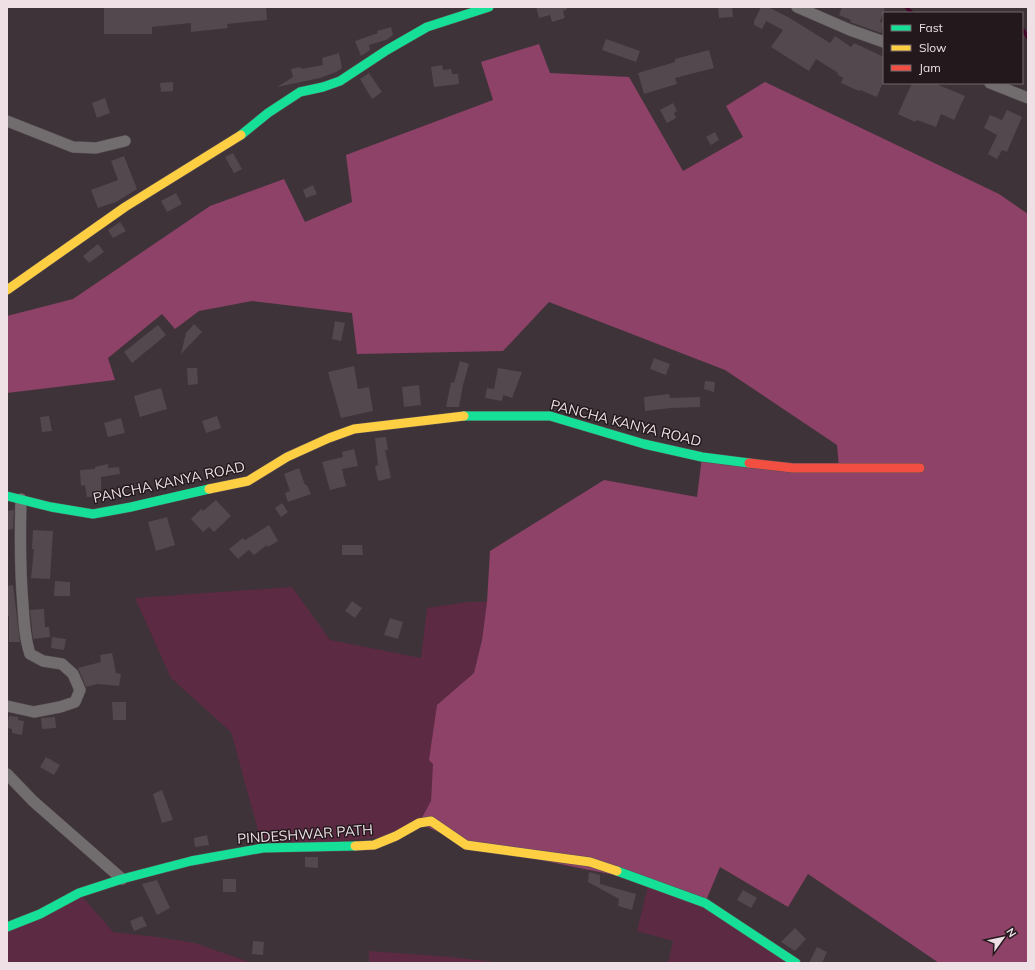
<svg xmlns="http://www.w3.org/2000/svg" width="1035" height="970" font-family="Mulish,sans-serif">
<rect width="100%" height="100%" fill="#3e3338"/>
<g fill="#5d2a43">
<path d="M 292,587 L 330,640 L 421,658 L 427,608 L 468,602 L 487,602 L 482,640 L 474,673 L 437,705 L 431,801 L 419,823 L 396,836 L 263,848 L 231,732 L 171,678 L 135,598 Z"/>
<path d="M 649,882 L 705,903 L 788,963 L 668,963 L 673,941 L 637,931 Z"/>
<path d="M 79,893 L 113,932 L 157,937 L 195,943 L 252,963 L 7,963 L 7,927 Z"/>
<path d="M 369,951 L 451,957 L 503,963 L 369,963 Z"/>
</g>
<path fill="#8e4268" d="M 539,44 L 550,73 L 629,77 L 683,171 L 743,137 L 726,106 L 765,82 L 999,194 L 1028,214 L 1028,963 L 939,963 L 808,874 L 788,907 L 720,867 L 705,903 L 649,882 L 466,845 L 419,823 L 431,801 L 433,764 L 429,760 L 437,705 L 474,673 L 482,640 L 487,602 L 490,551 L 604,480 L 697,497 L 702,457 L 839,468 L 837,445 L 725,370 L 549,302 L 503,351 L 357,354 L 352,313 L 252,301 L 199,311 L 175,329 L 162,314 L 108,358 L 115,380 L 7,393 L 7,316 L 73,299 L 210,206 L 284,179 L 305,222 L 352,202 L 346,155 L 493,100 L 481,62 Z"/>
<g fill="none" stroke-linecap="round" stroke-linejoin="round">
<g stroke="#420629" stroke-width="3.5">
<path d="M 906,7 L 912,13"/>
<path d="M 1022,28 L 1028,38"/>
</g>
</g>
<g fill="#52484d">
<path d="M 104,7 L 266,7 L 267,20 L 227,24 L 228,28 L 191,32 L 191,23 L 152,27 L 152,34 L 104,34 Z"/>
<path d="M 536,7 L 567,7 L 567,9 L 563,11 L 565,18 L 552,22 L 550,15 L 539,18 Z"/>
<path d="M 718,7 L 732,7 L 733,17 L 719,18 Z"/>
<path d="M 761,7 L 768,7 L 788,17 L 830,43 L 835,36 L 851,47 L 854,43 L 884,57 L 884,80 L 877,97 L 860,90 L 859,91 L 841,83 L 843,78 L 837,74 L 838,73 L 816,59 L 809,71 L 771,47 L 783,30 L 766,21 L 762,29 L 754,25 L 754,21 Z"/>
<path d="M 842,7 L 885,7 L 880,22 L 884,23 L 881,33 L 850,22 L 851,20 L 839,15 Z"/>
<path d="M 391,27 L 393,35 L 386,40 L 369,45 L 370,50 L 361,56 L 355,41 L 378,33 L 377,31 Z"/>
<path d="M 606,39 L 640,51 L 636,62 L 602,50 Z"/>
<path d="M 709,50 L 714,68 L 675,78 L 677,84 L 644,94 L 638,73 L 675,62 L 675,59 Z"/>
<path d="M 339,53 L 342,68 L 336,72 L 320,78 L 277,87 L 293,77 L 291,69 L 301,67 L 301,69 L 323,65 L 322,58 Z"/>
<path d="M 442,65 L 443,70 L 451,69 L 452,74 L 458,74 L 459,84 L 434,87 L 431,67 Z"/>
<path d="M 369,73 L 382,92 L 372,99 L 360,79 Z"/>
<path d="M 173,82 L 173,91 L 161,92 L 160,83 Z"/>
<path d="M 912,83 L 934,83 L 965,96 L 954,120 L 941,114 L 936,127 L 917,120 L 915,122 L 898,114 Z"/>
<path d="M 105,98 L 110,113 L 97,118 L 92,103 Z"/>
<path d="M 673,103 L 677,111 L 674,113 L 676,118 L 667,123 L 660,110 Z"/>
<path d="M 1007,110 L 1022,117 L 1007,152 L 1002,150 L 997,159 L 988,154 L 997,135 L 984,128 L 990,115 L 1002,120 Z"/>
<path d="M 715,132 L 719,140 L 711,145 L 706,137 Z"/>
<path d="M 233,153 L 242,169 L 234,173 L 225,157 Z"/>
<path d="M 124,156 L 137,189 L 116,202 L 98,208 L 91,190 L 118,180 L 111,161 Z"/>
<path d="M 313,185 L 317,194 L 306,198 L 303,190 Z"/>
<path d="M 176,193 L 182,204 L 167,212 L 161,201 Z"/>
<path d="M 120,222 L 126,231 L 113,238 L 108,230 Z"/>
<path d="M 98,244 L 104,252 L 89,263 L 83,256 Z"/>
<path d="M 335,321 L 345,323 L 341,341 L 332,339 Z"/>
<path d="M 194,324 L 202,332 L 181,354 L 186,333 Z"/>
<path d="M 158,325 L 166,335 L 132,363 L 124,352 Z"/>
<path d="M 654,358 L 670,364 L 666,375 L 650,369 Z"/>
<path d="M 460,361 L 469,364 L 463,385 L 459,407 L 446,407 L 451,382 L 454,383 Z"/>
<path d="M 354,366 L 358,389 L 369,387 L 373,411 L 341,418 L 328,372 Z"/>
<path d="M 187,368 L 197,368 L 198,384 L 188,385 Z"/>
<path d="M 498,368 L 522,372 L 512,398 L 503,395 L 502,401 L 485,398 L 487,388 L 494,389 Z"/>
<path d="M 705,381 L 715,382 L 714,392 L 704,389 Z"/>
<path d="M 419,385 L 421,405 L 404,407 L 402,387 Z"/>
<path d="M 161,388 L 167,409 L 140,417 L 134,396 Z"/>
<path d="M 669,394 L 670,398 L 700,397 L 700,407 L 671,408 L 645,411 L 644,397 Z"/>
<path d="M 49,416 L 52,431 L 42,432 L 40,417 Z"/>
<path d="M 217,416 L 221,428 L 206,433 L 202,421 Z"/>
<path d="M 121,418 L 125,433 L 108,437 L 104,423 Z"/>
<path d="M 386,437 L 388,450 L 385,450 L 391,478 L 378,481 L 375,466 L 378,465 L 375,438 Z"/>
<path d="M 354,449 L 358,466 L 342,469 L 346,486 L 330,490 L 322,462 L 343,457 L 342,452 Z"/>
<path d="M 108,464 L 108,468 L 119,467 L 120,474 L 101,477 L 101,496 L 87,497 L 85,485 L 81,486 L 80,470 L 95,469 L 95,467 Z"/>
<path d="M 299,468 L 305,485 L 307,485 L 311,494 L 288,502 L 285,493 L 290,491 L 284,474 Z"/>
<path d="M 216,500 L 231,516 L 214,532 L 209,527 L 203,532 L 191,519 L 201,509 L 203,511 Z"/>
<path d="M 282,503 L 288,512 L 281,517 L 275,508 Z"/>
<path d="M 14,510 L 13,529 L 7,530 L 7,511 Z"/>
<path d="M 167,517 L 175,545 L 156,551 L 148,522 Z"/>
<path d="M 269,525 L 278,541 L 268,547 L 267,545 L 254,555 L 249,550 L 238,559 L 229,549 L 243,538 L 245,540 Z"/>
<path d="M 33,530 L 53,531 L 50,579 L 31,578 L 34,549 L 32,549 Z"/>
<path d="M 342,545 L 362,545 L 363,555 L 342,555 Z"/>
<path d="M 55,581 L 70,582 L 70,596 L 54,596 Z"/>
<path d="M 13,585 L 20,642 L 9,642 L 9,616 L 7,616 L 7,586 Z"/>
<path d="M 352,601 L 362,608 L 355,618 L 345,611 Z"/>
<path d="M 44,609 L 45,627 L 49,627 L 50,637 L 33,639 L 30,610 Z"/>
<path d="M 390,618 L 403,622 L 398,639 L 384,635 Z"/>
<path d="M 52,637 L 66,639 L 64,650 L 51,648 Z"/>
<path d="M 112,653 L 116,673 L 121,674 L 119,686 L 97,684 L 86,687 L 78,668 L 101,662 L 100,655 Z"/>
<path d="M 112,702 L 126,702 L 126,720 L 113,720 Z"/>
<path d="M 9,716 L 18,717 L 18,720 L 24,721 L 22,735 L 12,733 L 12,729 L 7,728 Z"/>
<path d="M 55,717 L 56,728 L 42,729 L 41,718 Z"/>
<path d="M 46,757 L 60,765 L 54,775 L 40,767 Z"/>
<path d="M 162,790 L 173,820 L 162,823 L 153,794 Z"/>
<path d="M 207,835 L 209,845 L 195,847 L 194,838 Z"/>
<path d="M 305,857 L 318,857 L 318,868 L 305,867 Z"/>
<path d="M 589,872 L 600,875 L 600,884 L 636,894 L 632,910 L 618,906 L 619,899 L 588,882 Z"/>
<rect x="223" y="879" width="13" height="13"/>
<path d="M 157,880 L 170,908 L 157,915 L 142,884 Z"/>
<path d="M 743,890 L 757,898 L 751,908 L 737,900 Z"/>
<path d="M 142,916 L 147,926 L 134,931 L 130,921 Z"/>
<path d="M 795,928 L 806,939 L 795,951 L 781,942 Z"/>
<path d="M 253,941 L 264,942 L 263,955 L 252,954 Z"/>
<path d="M 817,947 L 827,952 L 822,963 L 809,963 Z"/>
</g>
<g fill="none" stroke-linecap="round" stroke-linejoin="round">
<defs>
<g id="street">
<path d="M 797,7 L 850,30 L 884,42"/>
<path d="M 990,83 L 1028,98"/>
<path d="M 7,121 L 73,147 L 96,148 L 125,141"/>
<path d="M 7,706 L 34,712 L 60,707 L 75,702 L 80,690 L 73,674 L 62,664 L 43,661 L 30,654 C 25,639 24,623 23,606 C 20,571 20,535 21,499"/>
<path d="M 7,774 L 33,801 L 122,879"/>
</g>
<g id="fast">
<path d="M 241,135 L 268,113 L 300,92 L 323,87 L 340,81 L 387,50 L 427,27 L 489,7"/>
<path d="M 464,416 L 550,416 L 644,444 L 702,457 L 749,463"/>
<path d="M 7,496 L 51,507 L 93,514 L 131,507 L 209,489"/>
<path d="M 617,871 L 705,903 L 796,963"/>
<path d="M 7,927 L 40,914 L 79,893 L 122,879 L 191,861 L 263,848 L 355,846"/>
</g>
<g id="slow">
<path d="M 7,290 L 125,207 L 241,135"/>
<path d="M 209,489 L 248,481 L 287,457 L 329,438 L 354,429 L 464,416"/>
<path d="M 355,846 L 374,845 L 396,836 L 419,823 L 431,821 L 466,845 L 590,862 L 617,871"/>
</g>
<path id="jam" d="M 749,463 L 793,468 L 920,468"/>
</defs>
<use href="#street" stroke="#595054" stroke-width="12"/>
<use href="#fast" stroke="#595054" stroke-width="10"/>
<use href="#slow" stroke="#595054" stroke-width="10"/>
<use href="#jam" stroke="#595054" stroke-width="10"/>
<use href="#street" stroke="#716d6e" stroke-width="11"/>
<use href="#fast" stroke="#16e098" stroke-width="9"/>
<use href="#slow" stroke="#ffcf43" stroke-width="9"/>
<use href="#jam" stroke="#f24e42" stroke-width="9"/>
</g>
<g text-anchor="middle" stroke-width="3" stroke-linejoin="round" paint-order="stroke">
<g font-size="14" fill="#eee0e5" stroke="#23191d">
<text transform="translate(626 423) rotate(14)" y="5">PANCHA KANYA ROAD</text>
<text transform="translate(169 482) rotate(-12)" y="5">PANCHA KANYA ROAD</text>
<text transform="translate(305 834) rotate(-4)" y="5">PINDESHWAR PATH</text>
</g>
</g>
<rect width="1035" height="970" fill="none" stroke="#eee0e5" stroke-width="16"/>
<rect x="883" y="12" width="140" height="72" fill="#23191d" stroke="#74696d"/>
<rect x="891" y="25" width="20" height="6" fill="#16e098" stroke="#74696d"/>
<text x="919" y="32" font-size="12" fill="#eee0e5">Fast</text>
<rect x="891" y="45" width="20" height="6" fill="#ffcf43" stroke="#74696d"/>
<text x="919" y="52" font-size="12" fill="#eee0e5">Slow</text>
<rect x="891" y="65" width="20" height="6" fill="#f24e42" stroke="#74696d"/>
<text x="919" y="72" font-size="12" fill="#eee0e5">Jam</text>
<g transform="translate(1003 938) rotate(57)" stroke="#23191d" stroke-width="3" paint-order="stroke">
<path d="M0-3L7 15L0 10L-7 15Z" fill="#eee0e5"/>
<text y="-6" font-size="11" font-weight="bold" text-anchor="middle" fill="#eee0e5">N</text>
</g>
</svg>
